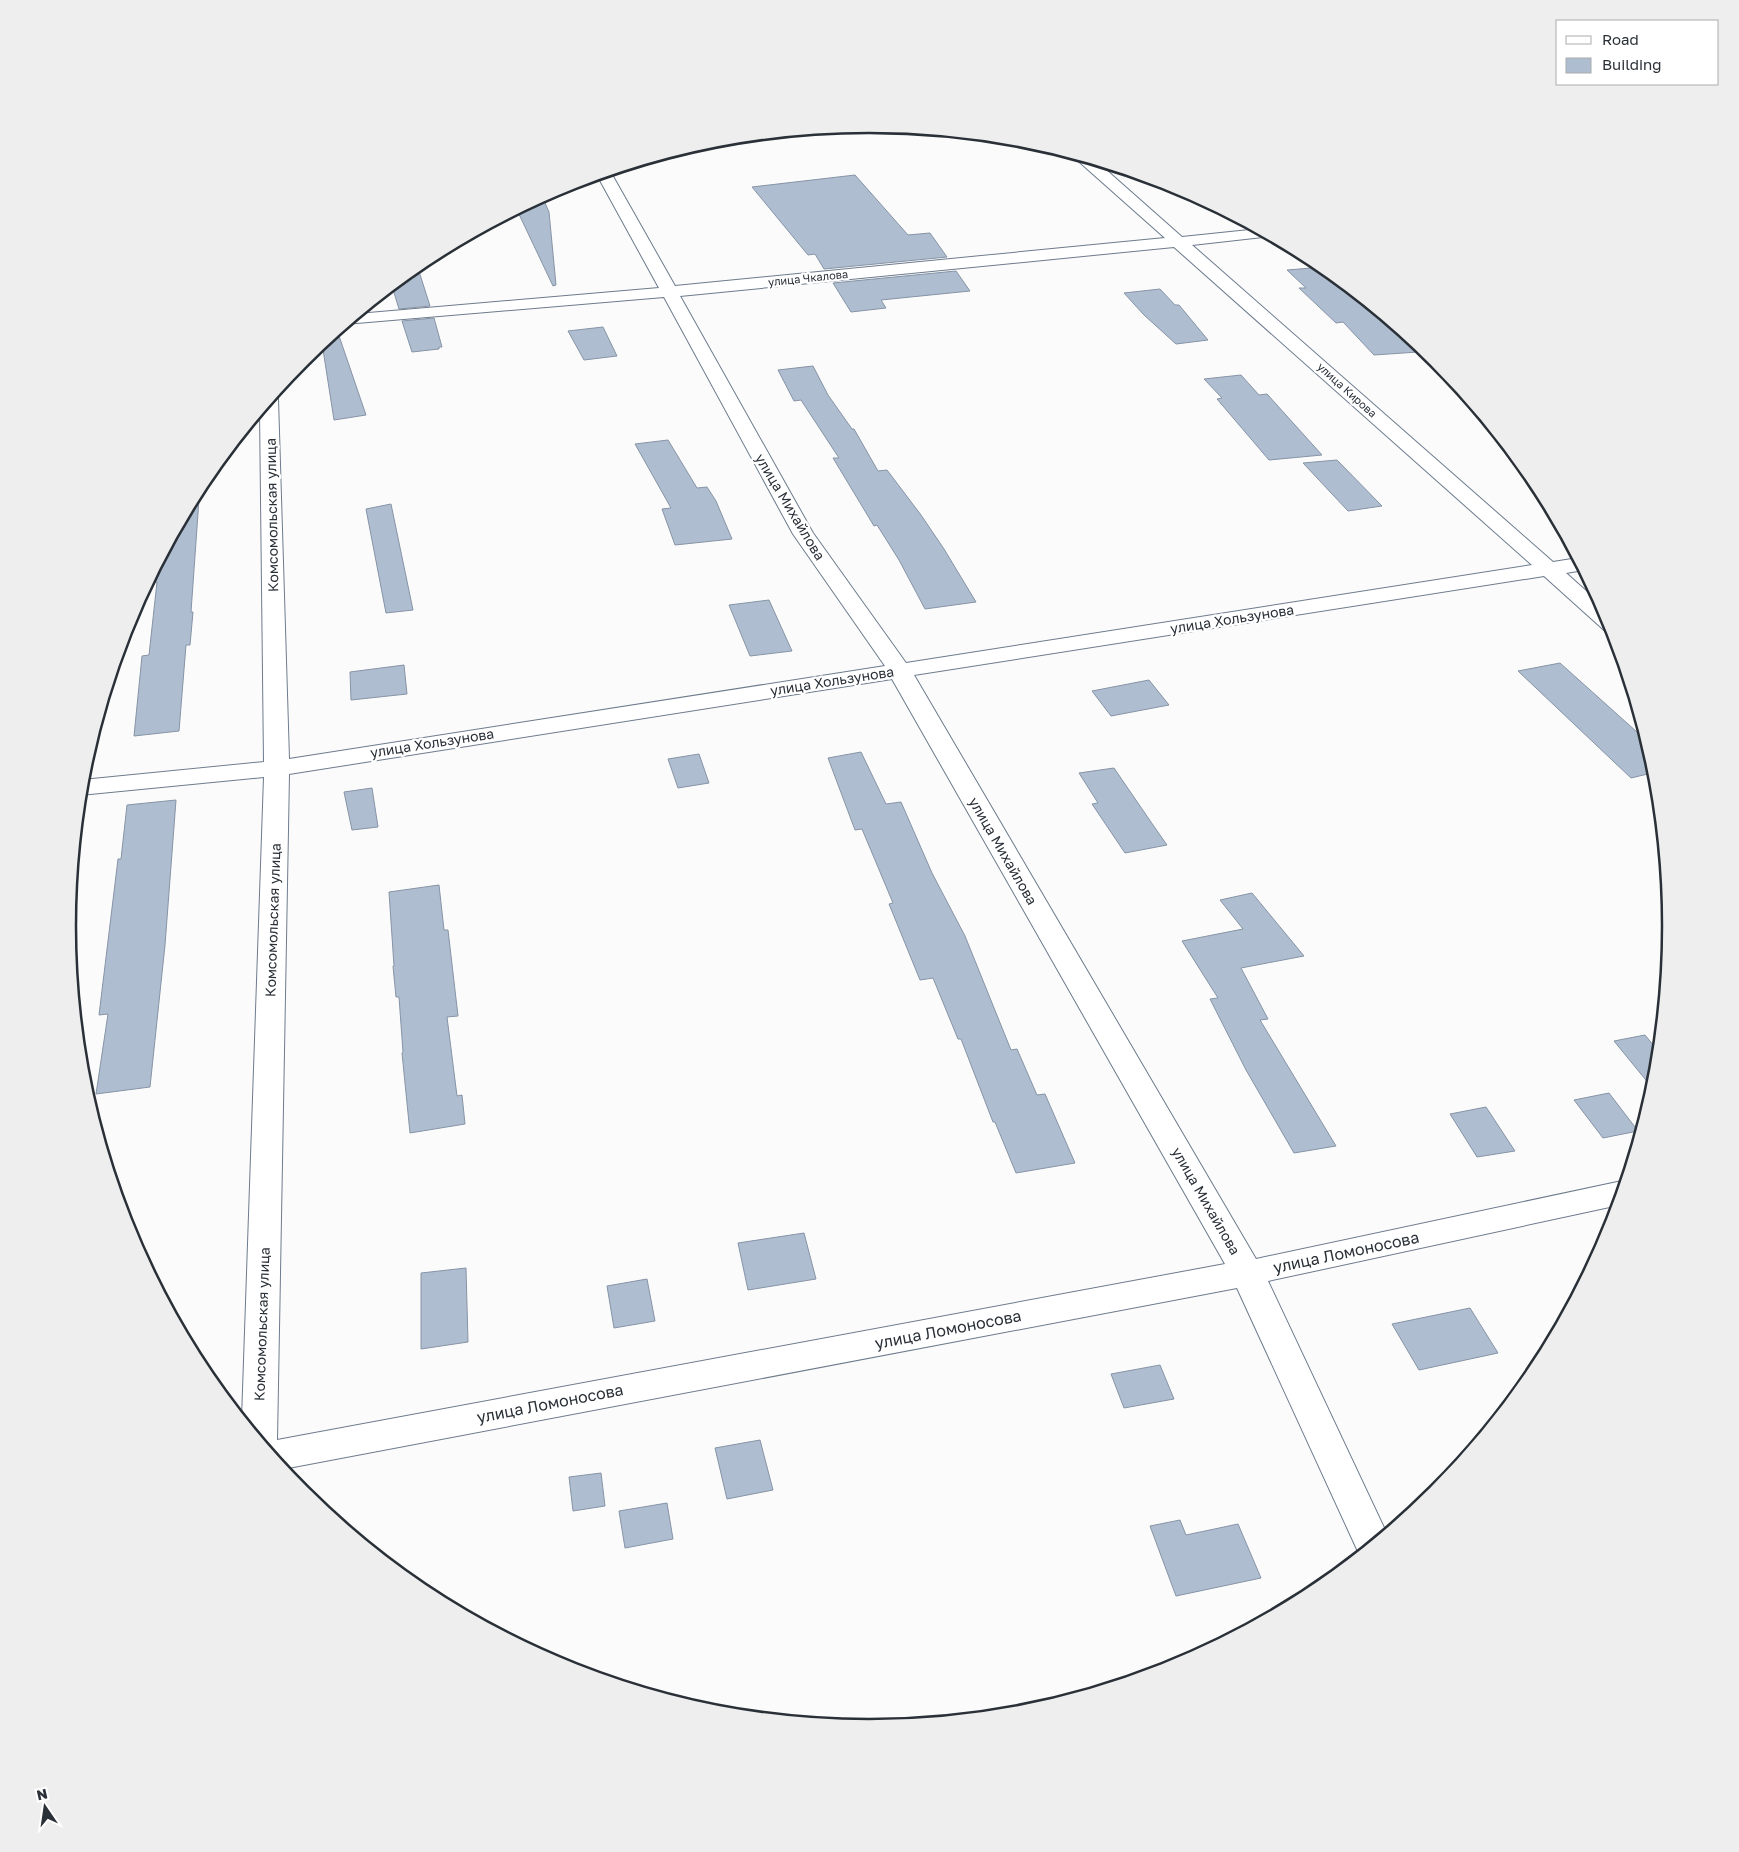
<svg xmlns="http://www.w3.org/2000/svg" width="1739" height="1852" font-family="'Golos Text',sans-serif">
<rect width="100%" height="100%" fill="#fbfbfb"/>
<g fill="#aebdcf" stroke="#8694a6">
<path d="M 855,175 L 908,235 L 930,233 L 947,257 L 824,269 L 815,254 L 808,255 L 752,187 Z"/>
<path d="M 542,196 L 549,212 L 556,285 L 553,286 L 517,210 Z"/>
<path d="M 417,265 L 430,306 L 399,309 L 392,286 Z"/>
<path d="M 1324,267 L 1327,269 L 1418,352 L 1374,355 L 1343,322 L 1336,323 L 1299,288 L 1306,288 L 1287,270 Z"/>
<path d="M 956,271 L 970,291 L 881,300 L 886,308 L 851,312 L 833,283 Z"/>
<path d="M 1160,289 L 1175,305 L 1179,305 L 1208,340 L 1176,344 L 1144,315 L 1124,293 Z"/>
<path d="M 434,318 L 442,347 L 439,347 L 439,349 L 412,352 L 402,321 Z"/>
<path d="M 603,327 L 617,356 L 584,360 L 568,331 Z"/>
<path d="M 337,330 L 366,415 L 334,420 L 322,343 Z"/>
<path d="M 813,366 L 828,395 L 852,429 L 854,429 L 878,471 L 887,470 L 921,515 L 944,549 L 976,602 L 925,609 L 899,560 L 877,525 L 874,526 L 833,458 L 839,458 L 801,400 L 794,401 L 778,370 Z"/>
<path d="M 1241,375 L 1259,395 L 1267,394 L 1322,455 L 1269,460 L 1217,399 L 1222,398 L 1204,379 Z"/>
<path d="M 668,440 L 697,488 L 707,487 L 716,501 L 732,539 L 675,545 L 662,509 L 671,508 L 635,444 Z"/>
<path d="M 1337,460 L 1382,506 L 1348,511 L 1303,463 Z"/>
<path d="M 200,485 L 191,612 L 193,612 L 190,645 L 186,645 L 179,731 L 134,736 L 142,656 L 149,655 L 157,582 L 148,583 Z"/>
<path d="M 391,504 L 413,610 L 386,613 L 366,509 Z"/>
<path d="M 769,600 L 792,651 L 750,656 L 729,605 Z"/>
<path d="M 1560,663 L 1647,741 L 1656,772 L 1631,778 L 1518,671 Z"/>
<path d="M 404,665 L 407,694 L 351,700 L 350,672 Z"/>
<path d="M 1149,680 L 1169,705 L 1111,716 L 1092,691 Z"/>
<path d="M 861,752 L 886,804 L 901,802 L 932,873 L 965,936 L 1011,1050 L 1017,1049 L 1037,1095 L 1045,1094 L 1075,1163 L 1016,1173 L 995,1122 L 993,1122 L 961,1039 L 958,1039 L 933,978 L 920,980 L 889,904 L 893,903 L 862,829 L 855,830 L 828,758 Z"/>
<path d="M 699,754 L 709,783 L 678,788 L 668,759 Z"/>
<path d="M 1114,768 L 1153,825 L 1167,845 L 1125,853 L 1092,804 L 1098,803 L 1079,773 Z"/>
<path d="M 372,788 L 378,827 L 352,830 L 344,792 Z"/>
<path d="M 176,800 L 165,945 L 150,1087 L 96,1094 L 108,1014 L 99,1015 L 118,859 L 121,859 L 127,805 Z"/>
<path d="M 439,885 L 444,930 L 448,930 L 458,1016 L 447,1017 L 457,1096 L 462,1095 L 465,1124 L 410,1133 L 402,1053 L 403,1052 L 399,997 L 396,997 L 393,966 L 394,966 L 389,892 Z"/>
<path d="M 1252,893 L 1304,956 L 1241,968 L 1268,1019 L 1260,1020 L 1336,1146 L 1294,1153 L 1246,1070 L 1210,999 L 1218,998 L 1182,941 L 1243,929 L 1220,900 Z"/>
<path d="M 1645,1035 L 1659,1052 L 1654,1090 L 1614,1041 Z"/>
<path d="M 1609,1093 L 1638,1131 L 1603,1138 L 1574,1100 Z"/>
<path d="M 1486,1107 L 1513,1148 L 1515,1151 L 1477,1157 L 1450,1114 Z"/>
<path d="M 804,1233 L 816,1279 L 748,1290 L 738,1243 Z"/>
<path d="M 466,1268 L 468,1342 L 421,1349 L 421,1273 Z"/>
<path d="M 647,1279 L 655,1321 L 614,1328 L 607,1286 Z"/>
<path d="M 1470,1308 L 1498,1353 L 1419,1370 L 1392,1324 Z"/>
<path d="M 1160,1365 L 1174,1399 L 1124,1408 L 1111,1374 Z"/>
<path d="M 760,1440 L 773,1490 L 727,1499 L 715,1448 Z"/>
<path d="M 601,1473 L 605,1506 L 573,1511 L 569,1477 Z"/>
<path d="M 667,1503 L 673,1539 L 625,1548 L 619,1511 Z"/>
<path d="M 1180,1520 L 1186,1535 L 1238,1524 L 1261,1578 L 1176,1596 L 1150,1526 Z"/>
</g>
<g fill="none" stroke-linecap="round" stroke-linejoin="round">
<defs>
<path id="street" d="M 1075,154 L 1095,160 L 1182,237 L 1259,229 L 1273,236 L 1192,245 L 1553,562 L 1578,558 L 1584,570 L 1566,573 L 1603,606 L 1614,631 L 1604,630 L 1544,576 L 914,675 L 1256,1259 L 1622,1181 L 1626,1182 L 1619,1205 L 1268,1281 L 1387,1534 L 1360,1556 L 1237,1288 L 283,1469 L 242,1419 L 264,777 L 80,795 L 82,780 L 264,762 L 260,411 L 273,394 L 276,395 L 278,399 L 289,759 L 885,666 L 793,534 L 664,297 L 345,324 L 357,314 L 659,288 L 597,175 L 610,171 L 675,286 L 1165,238 L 1076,159 L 1074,156 ZM 1174,247 L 1532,565 L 906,663 L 813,533 L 680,296 ZM 892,679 L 1225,1264 L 277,1440 L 289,774 Z"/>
</defs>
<use href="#street" stroke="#6d7b8d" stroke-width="2"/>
<use href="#street" fill="#fff" fill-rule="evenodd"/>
</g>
<g text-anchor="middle" stroke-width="4.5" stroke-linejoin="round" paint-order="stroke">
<g font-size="11" fill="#2a3037" stroke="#fff">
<text transform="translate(808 278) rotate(-6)" y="4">улица Чкалова</text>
<text transform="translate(1347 390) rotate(42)" y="4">улица Кирова</text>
</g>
<g font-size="14" fill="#2a3037" stroke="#fff">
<text transform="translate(790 507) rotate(59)" y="5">улица Михайлова</text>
<text transform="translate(272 515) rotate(-91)" y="5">Комсомольская улица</text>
<text transform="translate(1232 619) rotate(-9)" y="5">улица Хользунова</text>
<text transform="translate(832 681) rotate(-9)" y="5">улица Хользунова</text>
<text transform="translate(432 743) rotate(-9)" y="5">улица Хользунова</text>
<text transform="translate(1003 851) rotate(60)" y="5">улица Михайлова</text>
<text transform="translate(273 920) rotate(-88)" y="5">Комсомольская улица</text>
<text transform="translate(1206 1201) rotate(60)" y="5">улица Михайлова</text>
<text transform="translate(262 1324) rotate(-88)" y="5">Комсомольская улица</text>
</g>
<g font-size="16" fill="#2a3037" stroke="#fff">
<text transform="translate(1346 1252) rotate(-12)" y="6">улица Ломоносова</text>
<text transform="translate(948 1329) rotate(-11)" y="6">улица Ломоносова</text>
<text transform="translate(550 1403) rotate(-11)" y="6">улица Ломоносова</text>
</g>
</g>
<path d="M0 0H1739V1852H0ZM76 926a793 793 0 1 1 1586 0a793 793 0 1 1-1586 0Z" fill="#eeeeef" fill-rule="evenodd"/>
<path fill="none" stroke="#2a3037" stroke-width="2.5" d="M76 926a793 793 0 1 1 1586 0a793 793 0 1 1-1586 0Z"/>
<rect x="1556" y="20" width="162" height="65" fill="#ffffff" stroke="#aaacaf"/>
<rect x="1566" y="36" width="25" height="8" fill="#ffffff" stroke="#aaacaf"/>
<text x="1602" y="45" font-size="15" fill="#2a3037">Road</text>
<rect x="1566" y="58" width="25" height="15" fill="#aebdcf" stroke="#aaacaf"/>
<text x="1602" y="70" font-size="15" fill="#2a3037">Building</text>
<g transform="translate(45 1807) rotate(347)" stroke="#ffffff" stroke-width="4" paint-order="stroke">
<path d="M0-4L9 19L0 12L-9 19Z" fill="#2a3037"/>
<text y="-8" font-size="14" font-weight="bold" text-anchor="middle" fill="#2a3037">N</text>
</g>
</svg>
